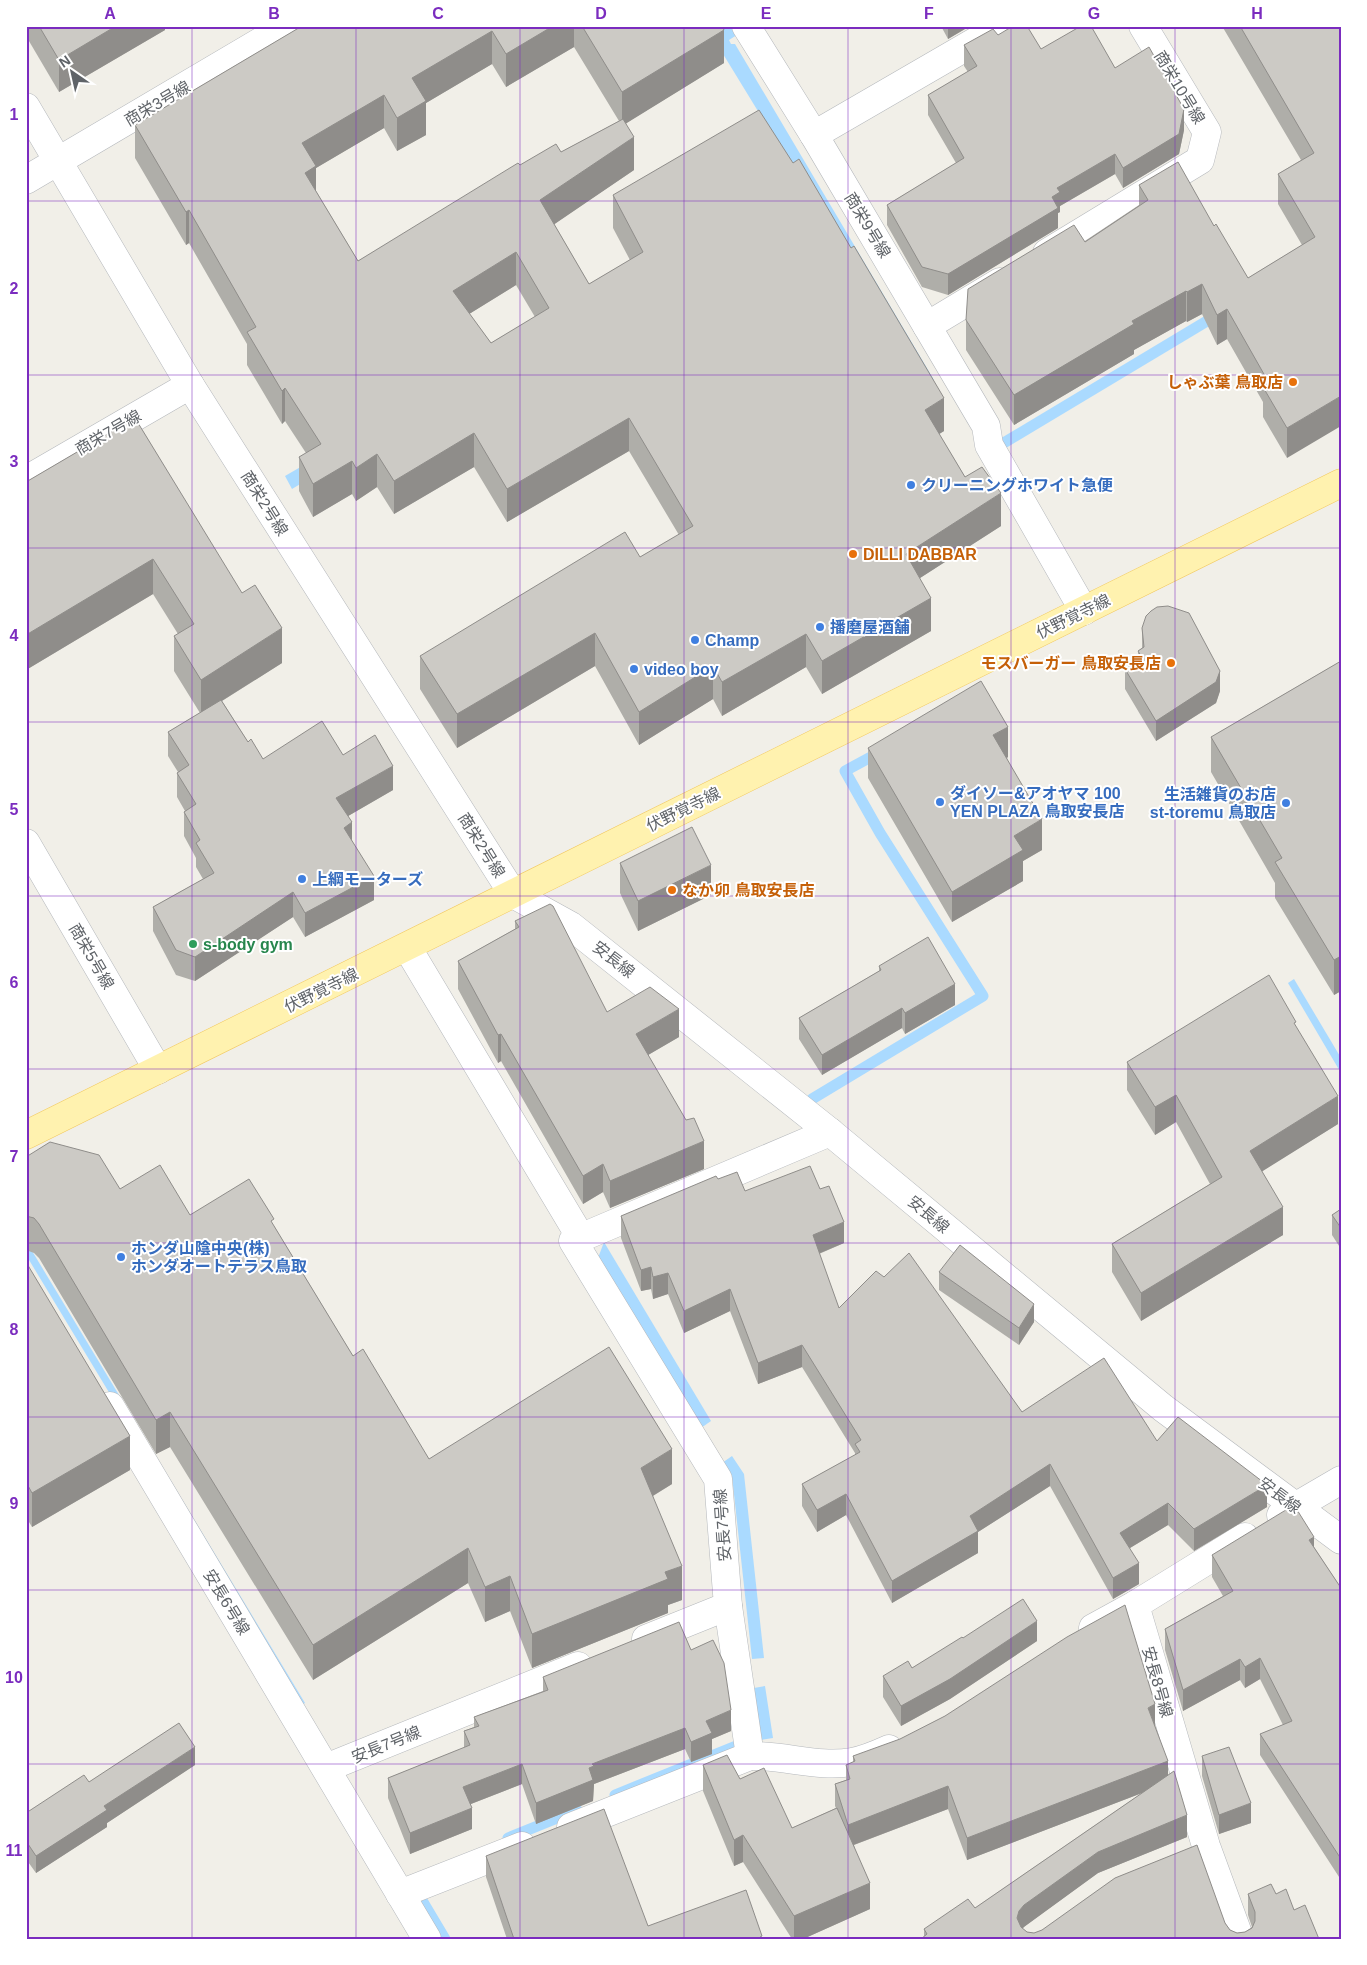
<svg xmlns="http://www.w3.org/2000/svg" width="1367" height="1965" font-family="Arial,'Noto Sans JP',sans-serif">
<rect width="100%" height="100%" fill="#f1efe8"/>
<g fill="#aadaff">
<path d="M 728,26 L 751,26 L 729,40 L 731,44 L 735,44 L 934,380 L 923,386 L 802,182 L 292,489 L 285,476 L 423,396 L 794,170 L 712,36 Z"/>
<path d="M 1294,979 L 1341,1058 L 1341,1073 L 1288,983 Z"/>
<path d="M 26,1241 L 305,1703 L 299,1707 L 26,1255 Z"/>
<path d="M 604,1242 L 711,1421 L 701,1428 L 598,1258 Z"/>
<path d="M 732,1456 L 744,1474 L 764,1658 L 752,1659 L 732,1476 L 722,1463 Z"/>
<path d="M 765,1686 L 773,1738 L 761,1740 L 754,1688 Z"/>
</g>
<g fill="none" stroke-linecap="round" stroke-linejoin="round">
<g stroke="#aadaff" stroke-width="11">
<path d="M 1002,444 L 1217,315"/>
<path d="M 812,1099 L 983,996 L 880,833 L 845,771 L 880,752"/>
<path d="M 615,1795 L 736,1746"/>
<path d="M 508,1838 L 577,1810"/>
<path d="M 423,1902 L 445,1939"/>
</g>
<defs>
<g id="minor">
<path d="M 746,26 L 814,135 L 986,426 L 989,445 L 1084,611"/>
<path d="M 26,107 L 190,385 L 513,894 L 571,926 L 830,1132 L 1163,1408 L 1341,1540"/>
<path d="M 814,135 L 1002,26"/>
<path d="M 26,180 L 287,26"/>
<path d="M 1047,253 L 1200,160 L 1207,132 L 1143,26"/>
<path d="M 927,326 L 1000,282"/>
<path d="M 26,480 L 190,385"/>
<path d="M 26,843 L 158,1070"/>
<path d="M 407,947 L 581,1238"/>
<path d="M 110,1406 L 427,1939"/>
<path d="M 1281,1515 L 1341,1480"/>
<path d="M 728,1606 L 750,1756"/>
<path d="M 1093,1628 L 1135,1605"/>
<path d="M 646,1639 L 728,1606 L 718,1479 L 573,1241 L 830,1132"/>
<path d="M 326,1768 L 578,1666"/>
<path d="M 571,1827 L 750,1756 C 784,1755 819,1768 852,1762 C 864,1760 878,1754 889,1749"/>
<path d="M 400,1894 L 522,1846"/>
<path d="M 1240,1939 L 1206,1846 L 1135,1605 L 1245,1537"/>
</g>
<path id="major" d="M 26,1135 L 1341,483"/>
</defs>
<use href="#minor" stroke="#b5b8bc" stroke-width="29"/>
<use href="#major" stroke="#f2c960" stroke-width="29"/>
<use href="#minor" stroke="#fff" stroke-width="28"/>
<use href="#major" stroke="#fff2af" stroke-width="28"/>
</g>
<g fill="#afaea9" fill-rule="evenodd">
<path d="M 26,26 L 165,26 L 165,30 L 59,92 L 26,36 Z"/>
<path d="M 302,26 L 722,26 L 724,63 L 626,123 L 634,170 L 554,224 L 589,284 L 630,260 L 613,228 L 613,195 L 944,431 L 939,434 L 965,477 L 1001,526 L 920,578 L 931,631 L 822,694 L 806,667 L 722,716 L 713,699 L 639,745 L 595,666 L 457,748 L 420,689 L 420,656 L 640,557 L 679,535 L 629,451 L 507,522 L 474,467 L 394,514 L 377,487 L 356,501 L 352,494 L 313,517 L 299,491 L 299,457 L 306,453 L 285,421 L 282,424 L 247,365 L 247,344 L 189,243 L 186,245 L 135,158 L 135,125 ZM 574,47 L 619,121 L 561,152 L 520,165 L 358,261 L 316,191 L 316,168 L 384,128 L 397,151 L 426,135 L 426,103 L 492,64 L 506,87 ZM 516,285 L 535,317 L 491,343 L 469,314 Z"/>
<path d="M 941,26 L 970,26 L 948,39 Z"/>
<path d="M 1222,26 L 1341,26 L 1287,458 L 1263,417 L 1263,402 L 1227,339 L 1217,345 L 1202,314 L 1187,322 L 1186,321 L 1134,350 L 1134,354 L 1014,425 L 966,350 L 966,320 L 1139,205 L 1139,185 L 1214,226 L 1248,278 L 1302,245 L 1278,204 L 1278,174 L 1301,160 Z"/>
<path d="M 998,35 L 1041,49 L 1115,68 L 1184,130 L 1179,154 L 1123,188 L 1115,174 L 1060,206 L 1060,212 L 1058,213 L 1058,228 L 948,295 L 922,287 L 887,225 L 887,205 L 956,163 L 928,115 L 928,95 L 968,72 L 964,66 L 964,45 Z"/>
<path d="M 135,418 L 282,663 L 222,701 L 248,742 L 263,759 L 343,755 L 393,790 L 348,816 L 352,842 L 374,900 L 305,937 L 293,917 L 195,981 L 176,975 L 153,931 L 153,907 L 203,879 L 196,867 L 196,858 L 184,836 L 184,812 L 185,811 L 177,797 L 177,773 L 178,772 L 168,756 L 168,732 L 200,713 L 174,671 L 174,636 L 178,634 L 153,594 L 26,670 L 26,482 Z"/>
<path d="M 1142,628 L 1220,691 L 1216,703 L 1156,741 L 1125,689 L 1125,669 L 1138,662 L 1138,651 L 1142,648 Z"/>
<path d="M 1341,661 L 1341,991 L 1334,995 L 1275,898 L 1275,883 L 1211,772 L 1211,737 Z"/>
<path d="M 868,748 L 1008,757 L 1007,758 L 1042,850 L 1023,861 L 1023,881 L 952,922 L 868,778 Z"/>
<path d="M 620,863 L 711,895 L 638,931 L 620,893 Z"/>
<path d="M 515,921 L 607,1012 L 679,1037 L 648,1055 L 704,1169 L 610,1208 L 603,1192 L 583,1204 L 501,1061 L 498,1063 L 458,989 L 458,961 L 515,929 Z"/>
<path d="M 879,966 L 955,1005 L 905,1034 L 902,1028 L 822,1075 L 799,1039 L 799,1018 L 879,971 Z"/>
<path d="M 1296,1027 L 1338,1124 L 1262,1171 L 1283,1235 L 1141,1321 L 1112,1272 L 1112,1244 L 1210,1184 L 1176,1122 L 1155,1135 L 1127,1090 L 1127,1062 Z"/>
<path d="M 26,1157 L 120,1189 L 190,1215 L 274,1226 L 353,1356 L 429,1459 L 672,1484 L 653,1496 L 682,1600 L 668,1605 L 668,1613 L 532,1668 L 510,1611 L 485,1622 L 468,1583 L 313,1680 L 170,1447 L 156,1454 L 39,1258 L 34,1253 L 26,1250 Z"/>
<path d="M 718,1179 L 745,1191 L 844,1243 L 819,1254 L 839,1308 L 1022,1412 L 1157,1441 L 1267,1507 L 1194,1551 L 1168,1525 L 1130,1548 L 1139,1584 L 1113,1599 L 1050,1486 L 978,1532 L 978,1553 L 892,1603 L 846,1515 L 817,1532 L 802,1506 L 802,1484 L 855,1455 L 855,1453 L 802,1367 L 758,1384 L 730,1311 L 684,1333 L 668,1294 L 653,1299 L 651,1289 L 641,1291 L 621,1238 L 621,1216 Z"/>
<path d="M 1341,1209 L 1341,1249 L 1332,1235 L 1332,1215 Z"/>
<path d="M 26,1262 L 130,1470 L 32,1527 L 26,1517 Z"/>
<path d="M 939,1272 L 1034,1322 L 1019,1345 L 939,1290 Z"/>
<path d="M 1314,1547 L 1341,1588 L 1341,1880 L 1260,1755 L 1260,1734 L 1283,1725 L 1260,1679 L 1245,1688 L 1240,1680 L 1183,1711 L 1165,1650 L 1165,1629 L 1223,1596 L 1212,1577 L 1212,1555 Z"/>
<path d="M 963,1638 L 1037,1641 L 950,1699 L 901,1726 L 883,1697 L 883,1676 L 912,1668 Z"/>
<path d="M 691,1650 L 731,1731 L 712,1739 L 712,1754 L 691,1762 L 685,1749 L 594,1784 L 593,1801 L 536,1824 L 522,1784 L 471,1804 L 472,1829 L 410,1854 L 388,1798 L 388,1778 L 464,1748 L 464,1731 L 474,1727 L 474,1717 L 543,1691 L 543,1677 Z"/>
<path d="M 1155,1726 L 1168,1775 L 1187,1837 L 1098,1873 L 1022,1928 L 1027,1932 L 1034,1933 L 1225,1923 L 1230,1930 L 1237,1933 L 1245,1932 L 1252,1927 L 1248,1915 L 1248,1894 L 1276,1894 L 1294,1910 L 1319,1939 L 924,1936 L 924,1929 L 975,1908 L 1142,1793 L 967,1860 L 948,1809 L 854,1845 L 870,1909 L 803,1939 L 792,1939 L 743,1862 L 734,1866 L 703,1791 L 703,1765 L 740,1779 L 792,1828 L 836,1808 L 835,1806 L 835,1784 L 846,1780 L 846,1765 L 853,1762 L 853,1756 Z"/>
<path d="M 1202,1756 L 1251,1823 L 1219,1834 L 1202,1776 Z"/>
<path d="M 195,1765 L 107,1823 L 107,1827 L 36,1873 L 26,1859 L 26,1813 L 89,1782 Z"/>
<path d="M 486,1856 L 648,1926 L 762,1939 L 507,1939 L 486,1877 Z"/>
</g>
<g fill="#8f8d8a">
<path d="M 116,26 L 165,26 L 165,30 L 59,92 L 59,60 Z"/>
<path d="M 553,26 L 574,26 L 574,47 L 506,87 L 506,54 Z"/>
<path d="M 948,26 L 970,26 L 948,39 Z"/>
<path d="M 724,30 L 724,63 L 622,126 L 622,92 Z"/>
<path d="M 492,31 L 492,64 L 426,103 L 426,135 L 397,151 L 397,118 L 412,78 Z"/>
<path d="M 384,95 L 384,128 L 316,168 L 316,199 L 305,206 L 302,143 Z"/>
<path d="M 1184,109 L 1184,130 L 1179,154 L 1123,188 L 1123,168 Z"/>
<path d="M 634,137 L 634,170 L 540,234 L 540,200 Z"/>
<path d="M 1115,154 L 1115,174 L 1060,206 L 1060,212 L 1058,213 L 1058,228 L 948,295 L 948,274 L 1052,197 L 1057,188 Z"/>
<path d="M 189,210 L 189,243 L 186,245 L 186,212 Z"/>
<path d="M 516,252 L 516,285 L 453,324 L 453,291 Z"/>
<path d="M 1202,284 L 1202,314 L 1187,322 L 1187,292 Z"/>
<path d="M 1186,291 L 1186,321 L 1134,350 L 1134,354 L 1014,425 L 1014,395 L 1132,321 Z"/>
<path d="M 1227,309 L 1227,339 L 1217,345 L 1217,315 Z"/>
<path d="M 285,388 L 285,421 L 282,424 L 282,391 Z"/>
<path d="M 1341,396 L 1341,426 L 1287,458 L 1287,428 Z"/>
<path d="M 944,398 L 944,431 L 925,443 L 925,410 Z"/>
<path d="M 629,418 L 629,451 L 507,522 L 507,489 Z"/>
<path d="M 474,433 L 474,467 L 394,514 L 394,481 Z"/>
<path d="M 377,454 L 377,487 L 356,501 L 356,468 Z"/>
<path d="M 352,461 L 352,494 L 313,517 L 313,484 Z"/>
<path d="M 1001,493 L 1001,526 L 906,587 L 906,554 Z"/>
<path d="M 153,559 L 153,594 L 26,670 L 26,635 Z"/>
<path d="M 931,598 L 931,631 L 822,694 L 822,661 Z"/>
<path d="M 282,628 L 282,663 L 201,714 L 201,680 Z"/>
<path d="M 595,633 L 595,666 L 457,748 L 457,714 Z"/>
<path d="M 806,634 L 806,667 L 722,716 L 722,682 Z"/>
<path d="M 713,666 L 713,699 L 639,745 L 639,712 Z"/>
<path d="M 1220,671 L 1220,691 L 1216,703 L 1156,741 L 1156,721 Z"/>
<path d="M 1008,727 L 1008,757 L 993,766 L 993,735 Z"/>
<path d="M 393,766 L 393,790 L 336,823 L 336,798 Z"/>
<path d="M 1042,819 L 1042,850 L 1023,861 L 1023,881 L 952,922 L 952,892 L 1014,836 Z"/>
<path d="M 352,822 L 352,847 L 344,828 Z"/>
<path d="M 711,865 L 711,895 L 638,931 L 638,901 Z"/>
<path d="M 374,876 L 374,900 L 305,937 L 305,913 Z"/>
<path d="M 293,892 L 293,917 L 195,981 L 195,957 Z"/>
<path d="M 1341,956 L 1341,991 L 1334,995 L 1334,960 Z"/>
<path d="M 955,984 L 955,1005 L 905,1034 L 905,1013 Z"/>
<path d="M 902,1008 L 902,1028 L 822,1075 L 822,1055 Z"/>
<path d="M 679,1009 L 679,1037 L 636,1062 L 636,1034 Z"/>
<path d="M 501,1034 L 501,1061 L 498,1063 L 498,1035 Z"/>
<path d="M 1176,1095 L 1176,1122 L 1155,1135 L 1155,1107 Z"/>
<path d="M 1338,1096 L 1338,1124 L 1250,1179 L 1250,1151 Z"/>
<path d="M 704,1141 L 704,1169 L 610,1208 L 610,1181 Z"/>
<path d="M 603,1164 L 603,1192 L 583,1204 L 583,1176 Z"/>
<path d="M 1283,1207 L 1283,1235 L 1141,1321 L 1141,1293 Z"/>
<path d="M 844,1222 L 844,1243 L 813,1256 L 813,1235 Z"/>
<path d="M 651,1267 L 651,1289 L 641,1291 L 641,1270 Z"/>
<path d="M 668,1273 L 668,1294 L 653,1299 L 653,1277 Z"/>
<path d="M 730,1289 L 730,1311 L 684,1333 L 684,1311 Z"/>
<path d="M 1034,1304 L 1034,1322 L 1019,1345 L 1019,1328 Z"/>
<path d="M 802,1345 L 802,1367 L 758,1384 L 758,1363 Z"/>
<path d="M 170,1412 L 170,1447 L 156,1454 L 156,1420 Z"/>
<path d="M 130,1436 L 130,1470 L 32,1527 L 32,1493 Z"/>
<path d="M 672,1449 L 672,1484 L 641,1503 L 641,1468 Z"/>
<path d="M 1050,1464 L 1050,1486 L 978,1532 L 978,1553 L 892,1603 L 892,1581 L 970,1516 Z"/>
<path d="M 1267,1485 L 1267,1507 L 1194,1551 L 1194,1529 Z"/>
<path d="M 846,1494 L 846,1515 L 817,1532 L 817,1510 Z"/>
<path d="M 1168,1503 L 1168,1525 L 1120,1554 L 1120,1533 Z"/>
<path d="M 1314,1537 L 1314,1558 L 1309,1540 Z"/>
<path d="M 468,1548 L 468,1583 L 313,1680 L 313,1645 Z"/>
<path d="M 1139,1563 L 1139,1584 L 1113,1599 L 1113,1578 Z"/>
<path d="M 682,1566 L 682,1600 L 668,1605 L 668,1613 L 532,1668 L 532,1634 L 665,1572 Z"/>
<path d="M 510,1576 L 510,1611 L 485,1622 L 485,1587 Z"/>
<path d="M 1037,1621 L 1037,1641 L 950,1699 L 901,1726 L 901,1706 Z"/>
<path d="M 1260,1658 L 1260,1679 L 1245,1688 L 1245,1667 Z"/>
<path d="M 1240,1659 L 1240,1680 L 1183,1711 L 1183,1690 Z"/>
<path d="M 1155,1704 L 1155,1727 L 1148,1708 Z"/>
<path d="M 731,1710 L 731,1731 L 712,1739 L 712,1754 L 691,1762 L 691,1742 L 706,1721 Z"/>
<path d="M 685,1728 L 685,1749 L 594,1784 L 593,1801 L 536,1824 L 536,1803 L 589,1768 L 592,1764 Z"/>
<path d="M 195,1747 L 195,1765 L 107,1823 L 107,1827 L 36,1873 L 36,1856 L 104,1806 Z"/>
<path d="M 1168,1761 L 1168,1783 L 967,1860 L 967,1838 Z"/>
<path d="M 522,1764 L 522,1784 L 463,1807 L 463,1787 Z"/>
<path d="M 948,1786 L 948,1809 L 848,1847 L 848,1825 Z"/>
<path d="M 1251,1803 L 1251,1823 L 1219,1834 L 1219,1815 Z"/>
<path d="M 472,1808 L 472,1829 L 410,1854 L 410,1833 Z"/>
<path d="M 1187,1815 L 1187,1837 L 1098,1873 L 1024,1927 L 1019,1933 L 1017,1918 L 1019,1911 L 1024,1905 L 1098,1852 Z"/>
<path d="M 743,1835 L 743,1862 L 734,1866 L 734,1840 Z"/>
<path d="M 870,1883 L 870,1909 L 803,1939 L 794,1939 L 794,1916 Z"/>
</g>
<g fill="#cccac5" stroke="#8f8d8a" fill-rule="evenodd">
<path d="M 39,26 L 116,26 L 59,60 Z"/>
<path d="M 302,26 L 553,26 L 506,54 L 492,31 L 412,78 L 426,101 L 397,118 L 384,95 L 302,143 L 316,166 L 305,173 L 358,261 L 518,163 L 520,165 L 556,144 L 561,152 L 623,119 L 634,137 L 540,200 L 589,284 L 643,252 L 613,195 L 759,110 L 793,163 L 799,159 L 851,248 L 854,246 L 944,398 L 925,410 L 965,477 L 982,467 L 1001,493 L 906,554 L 931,598 L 822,661 L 806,634 L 722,682 L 713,666 L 639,712 L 595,633 L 457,714 L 420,656 L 625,532 L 640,557 L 693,526 L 629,418 L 507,489 L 474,433 L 394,481 L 377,454 L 356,468 L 352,461 L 313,484 L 299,457 L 321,444 L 285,388 L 282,391 L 247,332 L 256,327 L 189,210 L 186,212 L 135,125 ZM 516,252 L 549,308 L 491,343 L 453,291 Z"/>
<path d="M 582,26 L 722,26 L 724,30 L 622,92 Z"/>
<path d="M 1013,26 L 1027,26 L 1041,49 L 1081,26 L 1091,26 L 1115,68 L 1149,47 L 1184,109 L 1179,134 L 1123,168 L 1115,154 L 1057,188 L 1060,192 L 1052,197 L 1058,208 L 948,274 L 922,267 L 887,205 L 964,158 L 928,95 L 977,66 L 964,45 L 993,29 L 998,35 Z"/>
<path d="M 1240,26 L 1341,26 L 1341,396 L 1287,428 L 1263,387 L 1269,383 L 1227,309 L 1217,315 L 1202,284 L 1187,292 L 1186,291 L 1132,321 L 1134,324 L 1014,395 L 966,320 L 968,289 L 1074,225 L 1085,242 L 1148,200 L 1139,185 L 1178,162 L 1214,226 L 1216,224 L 1248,278 L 1315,237 L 1278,174 L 1314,153 Z"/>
<path d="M 135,418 L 242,593 L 255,585 L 282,628 L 201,680 L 174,636 L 194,624 L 153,559 L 26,635 L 26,482 Z"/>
<path d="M 1168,606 L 1189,613 L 1220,671 L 1216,682 L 1156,721 L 1125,669 L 1143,659 L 1138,651 L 1144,647 L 1142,628 L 1146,616 L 1151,611 L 1157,607 Z"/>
<path d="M 1341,661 L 1341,956 L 1334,960 L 1275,862 L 1282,858 L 1211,737 Z"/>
<path d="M 981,681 L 1008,727 L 993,735 L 1042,819 L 1014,836 L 1023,850 L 952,892 L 868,748 Z"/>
<path d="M 221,700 L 248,742 L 251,739 L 263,759 L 322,721 L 343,755 L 375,735 L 393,766 L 336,798 L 352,822 L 344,828 L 374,876 L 305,913 L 293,892 L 195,957 L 176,950 L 153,907 L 214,873 L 196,843 L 200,840 L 184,812 L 196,804 L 177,773 L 189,765 L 168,732 Z"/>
<path d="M 692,827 L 711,865 L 638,901 L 620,863 Z"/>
<path d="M 550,904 L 553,906 L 607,1012 L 650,987 L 679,1009 L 636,1034 L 686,1120 L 694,1118 L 704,1141 L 610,1181 L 603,1164 L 583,1176 L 501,1034 L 498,1035 L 458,961 L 519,927 L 515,921 Z"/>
<path d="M 928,937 L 955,984 L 905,1013 L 902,1008 L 822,1055 L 799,1018 L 881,970 L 879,966 Z"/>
<path d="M 1269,975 L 1296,1022 L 1294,1023 L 1338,1096 L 1250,1151 L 1283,1207 L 1141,1293 L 1112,1244 L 1222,1177 L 1176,1095 L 1155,1107 L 1127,1062 Z"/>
<path d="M 50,1142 L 99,1155 L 120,1189 L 160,1165 L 190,1215 L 249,1179 L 274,1219 L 271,1221 L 353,1356 L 363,1349 L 429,1459 L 609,1347 L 672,1449 L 641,1468 L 682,1566 L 665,1572 L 668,1579 L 532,1634 L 510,1576 L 485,1587 L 468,1548 L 313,1645 L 170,1412 L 156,1420 L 39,1224 L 34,1218 L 26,1216 L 26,1157 Z"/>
<path d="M 810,1166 L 820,1189 L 829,1186 L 844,1222 L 813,1235 L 839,1308 L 876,1271 L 884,1277 L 909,1253 L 1022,1412 L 1104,1358 L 1157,1441 L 1178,1417 L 1267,1485 L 1194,1529 L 1168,1503 L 1120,1533 L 1139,1563 L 1113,1578 L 1050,1464 L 970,1516 L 978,1531 L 892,1581 L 846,1494 L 817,1510 L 802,1484 L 860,1452 L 855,1444 L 861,1440 L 802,1345 L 758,1363 L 730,1289 L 684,1311 L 668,1273 L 653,1277 L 651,1267 L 641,1270 L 621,1216 L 716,1176 L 718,1179 L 737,1172 L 745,1191 Z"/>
<path d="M 1341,1209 L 1341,1228 L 1332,1215 Z"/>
<path d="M 960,1245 L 1034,1304 L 1019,1328 L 939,1272 Z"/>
<path d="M 26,1262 L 130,1436 L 32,1493 L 26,1482 Z"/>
<path d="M 1294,1505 L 1314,1537 L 1309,1540 L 1341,1588 L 1341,1859 L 1260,1734 L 1292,1721 L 1260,1658 L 1245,1667 L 1240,1659 L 1183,1690 L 1165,1629 L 1233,1591 L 1212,1555 Z"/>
<path d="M 1023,1599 L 1037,1621 L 950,1679 L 901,1706 L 883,1676 L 908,1661 L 912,1668 L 962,1637 L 963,1638 Z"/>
<path d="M 1125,1605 L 1155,1704 L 1148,1708 L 1168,1761 L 967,1838 L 948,1786 L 848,1825 L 835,1784 L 850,1779 L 846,1765 L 855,1761 L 853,1756 L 900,1739 L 945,1716 L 1067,1637 Z"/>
<path d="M 679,1622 L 691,1650 L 713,1640 L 724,1663 L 731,1710 L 706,1721 L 712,1733 L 691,1742 L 685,1728 L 592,1764 L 594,1766 L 589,1768 L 593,1780 L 536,1803 L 522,1764 L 463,1787 L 472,1808 L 410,1833 L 388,1778 L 470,1745 L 464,1731 L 479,1726 L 474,1717 L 548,1690 L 543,1677 Z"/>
<path d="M 179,1723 L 195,1747 L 104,1806 L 107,1810 L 36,1856 L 26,1841 L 26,1813 L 84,1775 L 89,1782 Z"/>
<path d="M 1229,1747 L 1251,1803 L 1219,1815 L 1202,1756 Z"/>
<path d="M 727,1755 L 740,1779 L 764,1768 L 792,1828 L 837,1808 L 870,1883 L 794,1916 L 743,1835 L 734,1840 L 703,1765 Z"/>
<path d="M 1174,1771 L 1187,1815 L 1098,1852 L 1024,1905 L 1019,1911 L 1017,1918 L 1021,1927 L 1027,1932 L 1034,1933 L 1042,1930 L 1115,1878 L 1197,1845 L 1225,1923 L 1230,1930 L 1237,1933 L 1245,1932 L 1252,1928 L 1255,1921 L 1255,1912 L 1248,1894 L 1271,1884 L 1276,1894 L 1286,1889 L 1294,1910 L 1305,1905 L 1319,1939 L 921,1939 L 927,1934 L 924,1929 L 968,1899 L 975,1908 Z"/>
<path d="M 604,1809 L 648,1926 L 746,1890 L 762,1936 L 760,1937 L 760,1939 L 514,1939 L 486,1856 Z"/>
</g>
<path fill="none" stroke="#7b2cbf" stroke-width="1" stroke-opacity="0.55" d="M 192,26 L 192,1939M 356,26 L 356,1939M 520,26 L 520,1939M 684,26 L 684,1939M 848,26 L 848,1939M 1011,26 L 1011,1939M 1175,26 L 1175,1939M 26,201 L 1341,201M 26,375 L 1341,375M 26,548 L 1341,548M 26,722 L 1341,722M 26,896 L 1341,896M 26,1069 L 1341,1069M 26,1243 L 1341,1243M 26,1417 L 1341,1417M 26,1590 L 1341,1590M 26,1764 L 1341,1764"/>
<g fill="#e8710a" stroke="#fff" stroke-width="2">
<circle cx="1293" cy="382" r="5"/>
<circle cx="853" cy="554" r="5"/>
<circle cx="1171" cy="663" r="5"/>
<circle cx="672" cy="890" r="5"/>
</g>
<g fill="#3f7fe0" stroke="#fff" stroke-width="2">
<circle cx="911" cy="485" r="5"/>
<circle cx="820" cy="627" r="5"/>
<circle cx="695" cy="640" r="5"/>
<circle cx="634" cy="669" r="5"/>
<circle cx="940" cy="802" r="5"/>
<circle cx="1286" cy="803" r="5"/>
<circle cx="302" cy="879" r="5"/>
<circle cx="121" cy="1257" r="5"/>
</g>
<circle fill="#2e9e5b" stroke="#fff" stroke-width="2" cx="193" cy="944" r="5"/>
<g text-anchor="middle" stroke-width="4" stroke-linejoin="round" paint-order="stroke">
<g font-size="16" fill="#5f6368" stroke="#fff">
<text transform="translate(1180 87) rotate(59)" y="6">商栄10号線</text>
<text transform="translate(157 103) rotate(-30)" y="6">商栄3号線</text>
<text transform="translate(868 225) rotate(59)" y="6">商栄9号線</text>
<text transform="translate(108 432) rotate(-30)" y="6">商栄7号線</text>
<text transform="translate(265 503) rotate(58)" y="6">商栄2号線</text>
<text transform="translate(1073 616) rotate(-26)" y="6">伏野覚寺線</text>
<text transform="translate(683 809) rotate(-26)" y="6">伏野覚寺線</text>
<text transform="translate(482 845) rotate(58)" y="6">商栄2号線</text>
<text transform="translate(92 956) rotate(60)" y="6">商栄5号線</text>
<text transform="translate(614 959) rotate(38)" y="6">安長線</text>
<text transform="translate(321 990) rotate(-26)" y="6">伏野覚寺線</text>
<text transform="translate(929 1214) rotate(40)" y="6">安長線</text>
<text transform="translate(1280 1495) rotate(37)" y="6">安長線</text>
<text transform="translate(722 1525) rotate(-94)" y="6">安長7号線</text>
<text transform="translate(227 1602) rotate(59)" y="6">安長6号線</text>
<text transform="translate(1158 1682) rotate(74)" y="6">安長8号線</text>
<text transform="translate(386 1744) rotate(-22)" y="6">安長7号線</text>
</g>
<g font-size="16" font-weight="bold" fill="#c56008" stroke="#fff" text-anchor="end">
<text x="1283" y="388">しゃぶ葉 鳥取店</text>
<text x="863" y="560" text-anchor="start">DILLI DABBAR</text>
<text x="1161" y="669">モスバーガー 鳥取安長店</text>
<text x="682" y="896" text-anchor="start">なか卯 鳥取安長店</text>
</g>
<g font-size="16" font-weight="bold" fill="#366cbe" stroke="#fff" text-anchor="start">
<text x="921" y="491">クリーニングホワイト急便</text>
<text x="830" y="633">播磨屋酒舗</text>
<text x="705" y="646">Champ</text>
<text x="644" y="675">video boy</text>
<text x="950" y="799">ダイソー&amp;アオヤマ 100<tspan x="950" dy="18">YEN PLAZA 鳥取安長店</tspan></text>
<text x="1276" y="800" text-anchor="end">生活雑貨のお店<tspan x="1276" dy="18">st-toremu 鳥取店</tspan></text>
<text x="312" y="885">上綱モーターズ</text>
<text x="131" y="1254">ホンダ山陰中央(株)<tspan x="131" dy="18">ホンダオートテラス鳥取</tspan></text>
</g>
<g font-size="16" font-weight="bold" fill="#27864d" stroke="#fff" text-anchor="start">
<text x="203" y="950">s-body gym</text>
</g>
</g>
<rect width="1367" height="1965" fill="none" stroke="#ffffff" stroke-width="55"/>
<g transform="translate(72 72) rotate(326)" stroke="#ffffff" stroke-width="4" paint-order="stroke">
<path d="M0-4L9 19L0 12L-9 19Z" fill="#5f6368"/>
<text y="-8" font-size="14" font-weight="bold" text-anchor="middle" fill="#5f6368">N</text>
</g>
<rect x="28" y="28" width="1312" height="1910" fill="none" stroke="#7b2cbf" stroke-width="2"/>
<g font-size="16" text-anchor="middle" font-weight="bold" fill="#7b2cbf">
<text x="110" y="19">A</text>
<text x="274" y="19">B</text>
<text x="438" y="19">C</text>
<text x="601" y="19">D</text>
<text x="766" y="19">E</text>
<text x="929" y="19">F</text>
<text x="1094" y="19">G</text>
<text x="1257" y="19">H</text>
<text x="14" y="120">1</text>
<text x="14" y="294">2</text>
<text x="14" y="467">3</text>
<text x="14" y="641">4</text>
<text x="14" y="815">5</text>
<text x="14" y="988">6</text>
<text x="14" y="1162">7</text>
<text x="14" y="1335">8</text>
<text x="14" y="1509">9</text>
<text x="14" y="1683">10</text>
<text x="14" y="1856">11</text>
</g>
</svg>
